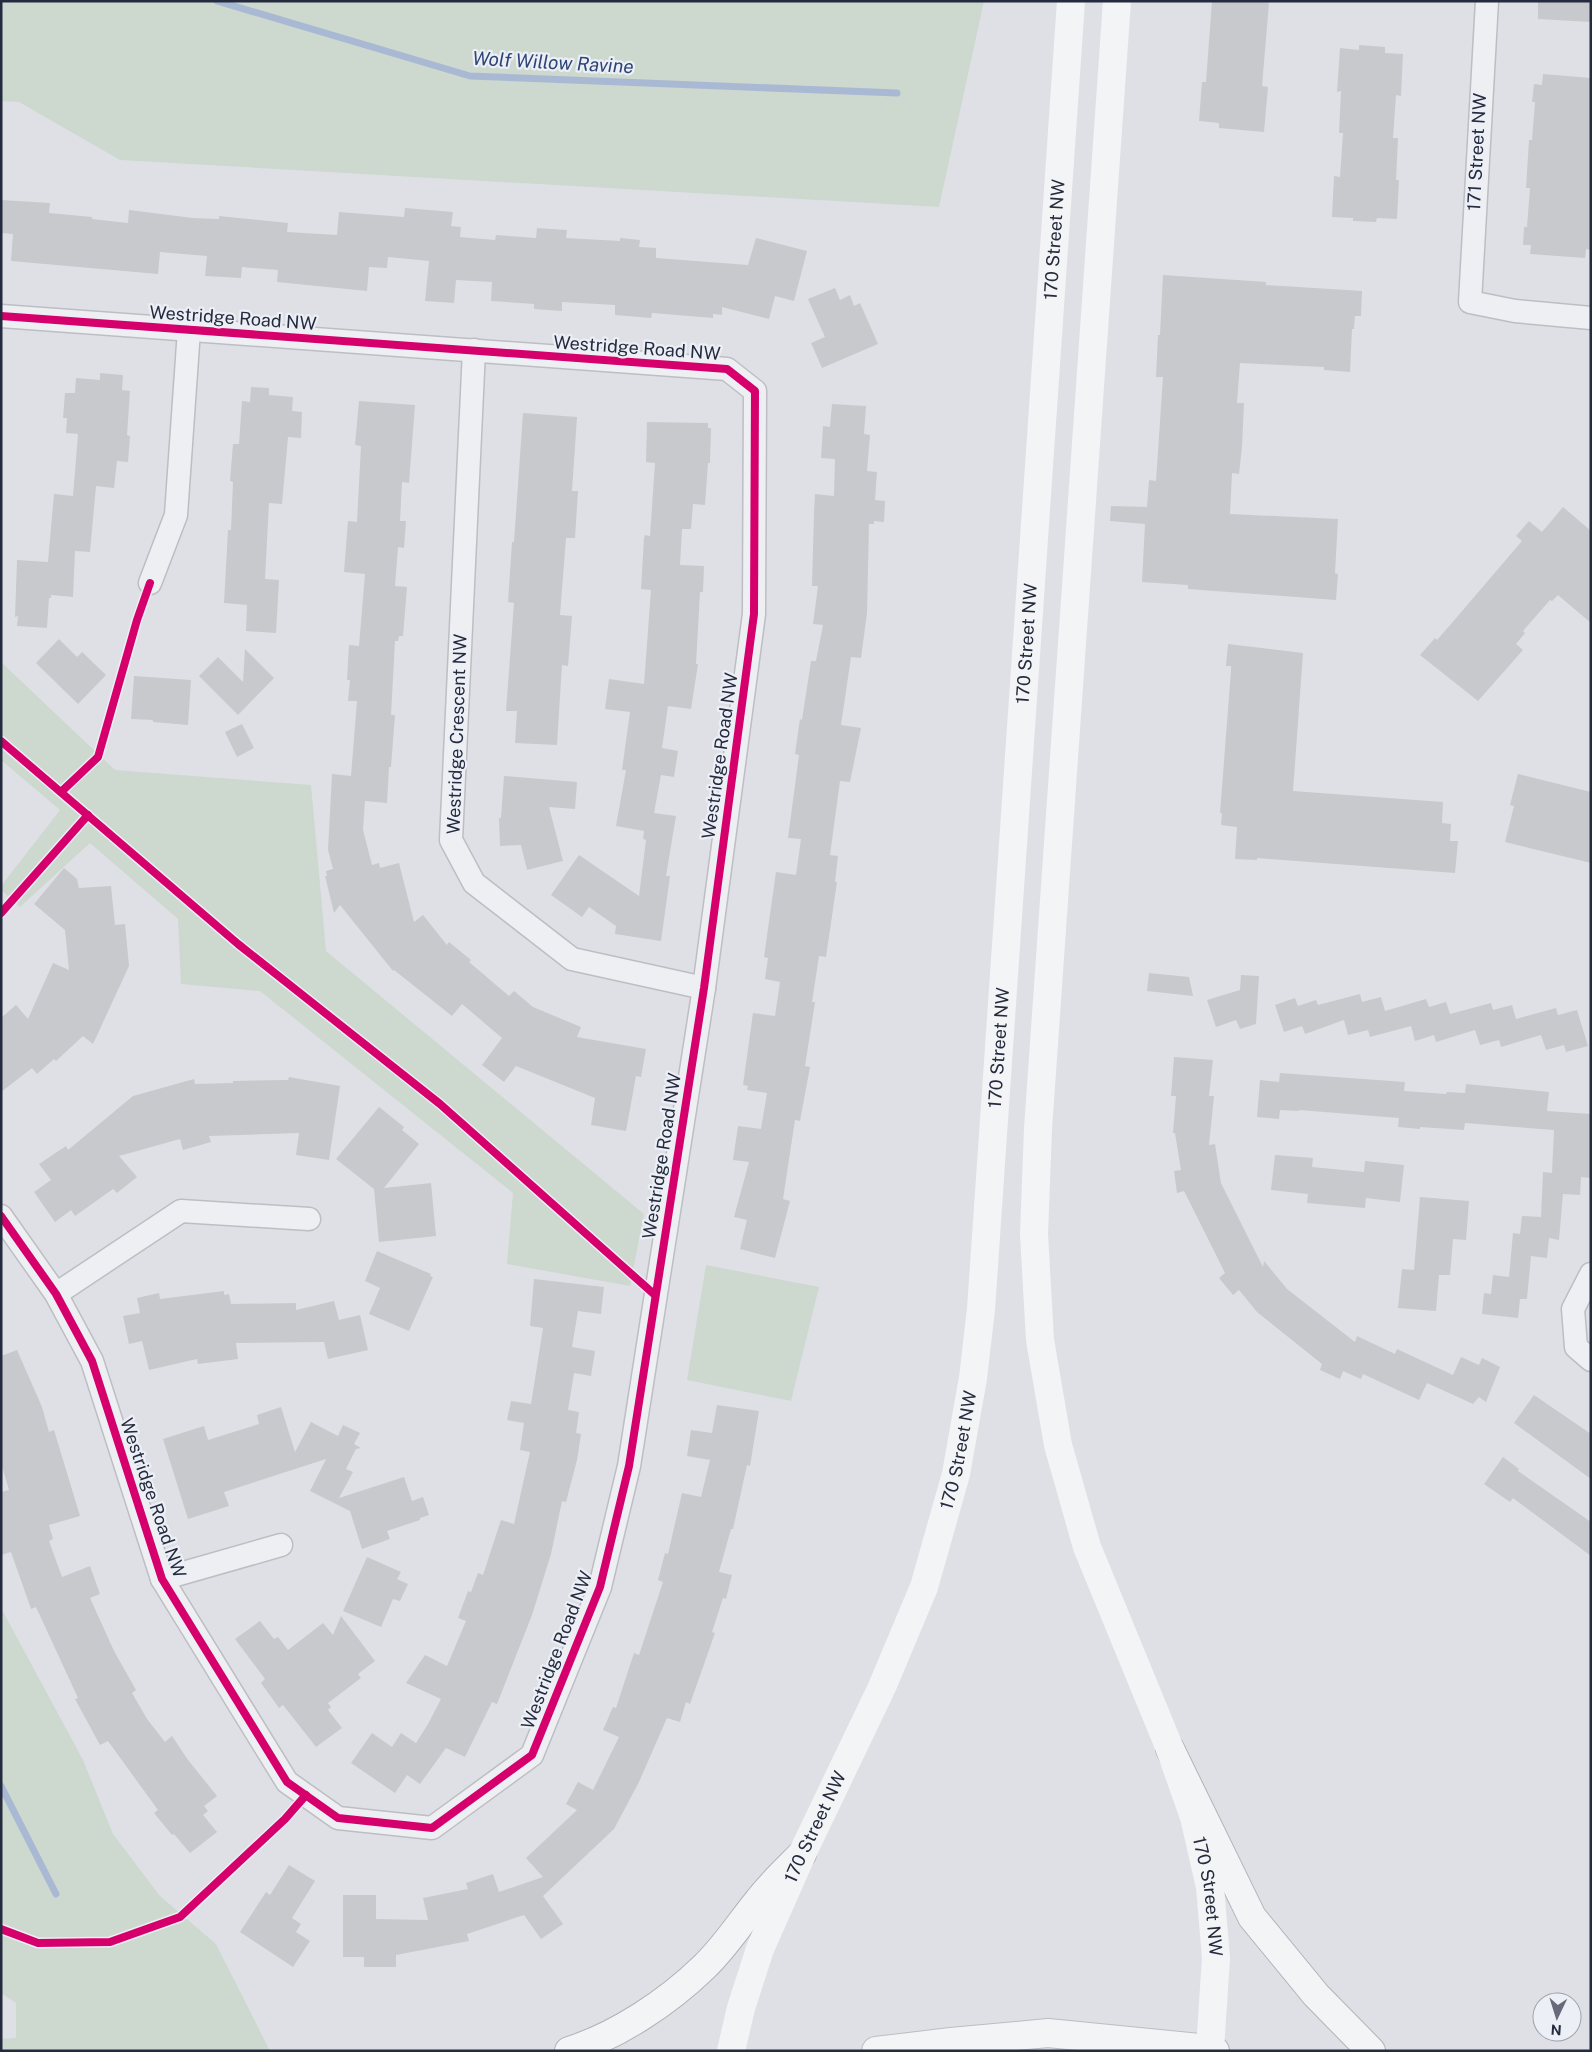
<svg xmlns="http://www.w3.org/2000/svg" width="1592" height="2052" font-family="'Public Sans',sans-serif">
<rect width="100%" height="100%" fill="#dfe0e5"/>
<g fill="#cdd8cf">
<path d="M 1,1 L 984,1 L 939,207 L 120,160 L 19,102 L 1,101 Z"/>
<path d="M 1,662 L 115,770 L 311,785 L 326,951 L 644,1214 L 630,1286 L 507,1264 L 513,1193 L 260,991 L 181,984 L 178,919 L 90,843 L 20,907 L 1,890 L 1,886 L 60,810 L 1,760 Z"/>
<path d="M 706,1265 L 819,1287 L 791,1401 L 687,1380 Z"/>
<path d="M 1,1608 L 83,1760 L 113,1834 L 160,1896 L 216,1944 L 270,2051 L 1,2051 L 1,2039 L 16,2038 L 16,2003 L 1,1993 Z"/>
</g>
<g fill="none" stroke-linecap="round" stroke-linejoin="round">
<g stroke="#aab9d3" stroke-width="7">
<path d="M 217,1 L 470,76 L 897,93"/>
<path d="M 1,1786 L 56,1894"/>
</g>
</g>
<g fill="#c7c9cd">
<path d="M 1212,1 L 1263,1 L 1269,3 L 1262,86 L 1268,87 L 1264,132 L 1219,128 L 1219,123 L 1199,121 L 1202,82 L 1206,82 Z"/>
<path d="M 1538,1 L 1591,1 L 1591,22 L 1538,19 Z"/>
<path d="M 1359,45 L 1385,47 L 1385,53 L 1403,54 L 1401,96 L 1396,95 L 1393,138 L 1398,138 L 1396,180 L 1399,180 L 1397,219 L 1377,218 L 1376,222 L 1353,221 L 1353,218 L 1332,217 L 1334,176 L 1340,177 L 1343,133 L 1339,133 L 1341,91 L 1337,92 L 1340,48 L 1359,50 Z"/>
<path d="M 1543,74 L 1591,78 L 1591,250 L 1586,249 L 1585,258 L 1530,254 L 1531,245 L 1523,245 L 1524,227 L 1527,227 L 1530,188 L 1526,188 L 1529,140 L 1532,140 L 1535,102 L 1532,102 L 1534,84 L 1542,85 Z"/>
<path d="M 1,200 L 50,203 L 49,213 L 92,217 L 92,219 L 128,223 L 129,210 L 193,218 L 219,219 L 219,216 L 288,223 L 287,232 L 337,235 L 339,212 L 404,217 L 405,208 L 453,212 L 451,226 L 461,227 L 460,237 L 495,240 L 496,235 L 536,238 L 537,228 L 567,230 L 566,238 L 620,241 L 620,238 L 640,240 L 639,247 L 656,248 L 656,258 L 748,265 L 756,238 L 807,251 L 794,301 L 775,296 L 769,319 L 722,307 L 722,315 L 713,314 L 713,318 L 652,313 L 651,318 L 615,315 L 615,305 L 562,302 L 562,311 L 534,309 L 534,304 L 491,301 L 492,282 L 456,280 L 454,303 L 425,301 L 429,261 L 388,257 L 387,268 L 369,267 L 367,291 L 277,282 L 278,270 L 242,267 L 241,278 L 205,276 L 207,256 L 160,252 L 158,274 L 11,261 L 13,234 L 1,233 Z"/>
<path d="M 1163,275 L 1266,282 L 1266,285 L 1362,291 L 1361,316 L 1355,316 L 1354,329 L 1352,329 L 1350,372 L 1324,370 L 1324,367 L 1240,363 L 1237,403 L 1244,403 L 1242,447 L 1239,474 L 1232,473 L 1230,514 L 1338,519 L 1335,573 L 1338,574 L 1336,600 L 1188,589 L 1188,585 L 1142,582 L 1145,524 L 1110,521 L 1111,506 L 1147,507 L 1149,480 L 1156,481 L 1163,377 L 1156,377 L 1158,335 L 1160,335 Z"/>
<path d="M 835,288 L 840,300 L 850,295 L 854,306 L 860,303 L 878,344 L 822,368 L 811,343 L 825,337 L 808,299 Z"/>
<path d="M 100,373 L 123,375 L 122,390 L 130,391 L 127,435 L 130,436 L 128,462 L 117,461 L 114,488 L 96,486 L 90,552 L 75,551 L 73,597 L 51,595 L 51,598 L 49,598 L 47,628 L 17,626 L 18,616 L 15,617 L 17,560 L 48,562 L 54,494 L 73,496 L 78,434 L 66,433 L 67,418 L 63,418 L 65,393 L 75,393 L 76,378 L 100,380 Z"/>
<path d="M 251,387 L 269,388 L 269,395 L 293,397 L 292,411 L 302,412 L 301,438 L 288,437 L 282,504 L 269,503 L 265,579 L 279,580 L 276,633 L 246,631 L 247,605 L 224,603 L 228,530 L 231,530 L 233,482 L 230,481 L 233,444 L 239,444 L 242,401 L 250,402 Z"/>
<path d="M 359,401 L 415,405 L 409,483 L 402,482 L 400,521 L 406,521 L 404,548 L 398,547 L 395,586 L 407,587 L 403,636 L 399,636 L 398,641 L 395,641 L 391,715 L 395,715 L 391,767 L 389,767 L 387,803 L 365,801 L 363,830 L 372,865 L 379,863 L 380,868 L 399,863 L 414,922 L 423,915 L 447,945 L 449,942 L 471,960 L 469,962 L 509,996 L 514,991 L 533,1007 L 581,1027 L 577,1037 L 646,1049 L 641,1077 L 636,1076 L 626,1131 L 591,1125 L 595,1098 L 516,1066 L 504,1082 L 482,1065 L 502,1038 L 462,1004 L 452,1016 L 394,970 L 393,971 L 340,905 L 334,913 L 325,876 L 327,876 L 326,871 L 333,869 L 328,850 L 332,774 L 351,776 L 357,701 L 348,701 L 350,680 L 347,680 L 349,645 L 359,646 L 365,574 L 344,572 L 348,521 L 357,522 L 361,446 L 355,445 Z"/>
<path d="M 832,404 L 866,406 L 864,434 L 870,435 L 867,471 L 877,472 L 875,500 L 885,501 L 884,522 L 874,521 L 874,524 L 869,524 L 867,613 L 861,658 L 851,657 L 841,725 L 861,728 L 850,782 L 840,781 L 830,855 L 838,856 L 835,882 L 837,882 L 826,957 L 819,956 L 812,1002 L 815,1002 L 805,1066 L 810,1067 L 800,1121 L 795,1120 L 783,1199 L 790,1201 L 775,1258 L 740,1249 L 747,1220 L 734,1217 L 749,1162 L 733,1160 L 738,1126 L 761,1129 L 767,1093 L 747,1090 L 748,1086 L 743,1085 L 753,1013 L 775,1016 L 780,982 L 765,979 L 768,958 L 764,957 L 776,872 L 796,875 L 801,839 L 788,838 L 799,755 L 795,754 L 800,719 L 802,720 L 811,661 L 816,661 L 823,625 L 813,624 L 818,586 L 812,586 L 814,512 L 815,494 L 834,496 L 835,459 L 821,458 L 823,426 L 830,427 Z"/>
<path d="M 523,413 L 577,417 L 572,491 L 578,491 L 575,538 L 566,538 L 560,615 L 572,616 L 568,666 L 562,665 L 557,745 L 515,743 L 517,711 L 506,711 L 514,603 L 508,602 L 512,542 L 514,542 Z"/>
<path d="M 647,422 L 708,423 L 708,428 L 711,428 L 710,463 L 708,463 L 705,505 L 693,504 L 691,529 L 682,529 L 680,565 L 704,566 L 703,592 L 700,592 L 696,664 L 698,664 L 691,709 L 668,706 L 662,748 L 678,751 L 674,777 L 661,775 L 654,813 L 676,816 L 666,876 L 670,876 L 661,941 L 615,934 L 616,926 L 589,907 L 582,917 L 551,895 L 579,855 L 639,896 L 646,840 L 643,839 L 644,831 L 616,826 L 626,770 L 622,770 L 630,712 L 605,709 L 609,679 L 644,684 L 651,590 L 641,589 L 644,538 L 645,535 L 650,536 L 655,463 L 646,462 Z"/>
<path d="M 1563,507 L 1591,531 L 1591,623 L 1558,595 L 1552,601 L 1550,600 L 1523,631 L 1525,633 L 1516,644 L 1523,650 L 1478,701 L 1420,655 L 1435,638 L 1437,640 L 1451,624 L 1522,541 L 1516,536 L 1529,521 L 1542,532 Z"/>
<path d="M 59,639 L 77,657 L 82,652 L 106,675 L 78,704 L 36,663 Z"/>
<path d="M 1228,644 L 1303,653 L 1293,791 L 1443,802 L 1442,823 L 1451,824 L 1450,841 L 1458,841 L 1455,873 L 1257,858 L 1257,860 L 1235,859 L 1237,827 L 1221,825 L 1222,813 L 1220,813 L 1231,671 L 1231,666 L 1226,666 Z"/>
<path d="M 245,649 L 274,678 L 238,715 L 199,676 L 218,657 L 243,682 Z"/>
<path d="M 134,676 L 191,680 L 188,725 L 153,722 L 153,720 L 131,719 Z"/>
<path d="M 242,724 L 254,748 L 237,757 L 225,732 Z"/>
<path d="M 1518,774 L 1591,792 L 1591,863 L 1505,842 L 1514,806 L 1510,805 Z"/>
<path d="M 504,776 L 577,782 L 575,809 L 549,807 L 563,861 L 527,870 L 521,845 L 500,846 L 499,818 L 501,818 Z"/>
<path d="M 64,868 L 77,879 L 79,888 L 111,886 L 115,925 L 125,924 L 129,966 L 93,1044 L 83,1036 L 56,1061 L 54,1059 L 37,1074 L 32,1068 L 1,1092 L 1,1018 L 16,1005 L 28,1019 L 53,963 L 69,970 L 65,930 L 34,904 Z"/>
<path d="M 1149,973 L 1189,977 L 1193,996 L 1147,991 Z"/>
<path d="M 1241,975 L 1259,976 L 1256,1024 L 1240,1029 L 1236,1020 L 1216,1027 L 1207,1000 L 1240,990 Z"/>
<path d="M 1360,994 L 1362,1002 L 1381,997 L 1385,1011 L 1426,999 L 1429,1007 L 1446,1002 L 1450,1014 L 1491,1003 L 1493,1010 L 1512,1005 L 1516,1019 L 1556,1008 L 1558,1015 L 1577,1010 L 1588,1046 L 1566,1052 L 1564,1045 L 1546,1050 L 1541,1035 L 1501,1047 L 1499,1040 L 1480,1045 L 1475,1030 L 1436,1042 L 1434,1035 L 1415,1041 L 1411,1026 L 1370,1037 L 1368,1030 L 1348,1035 L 1344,1020 L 1305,1034 L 1302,1026 L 1284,1032 L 1275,1005 L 1295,998 L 1298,1006 L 1316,1000 L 1318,1005 Z"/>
<path d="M 1174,1057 L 1213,1060 L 1209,1096 L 1214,1096 L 1209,1145 L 1215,1144 L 1221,1183 L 1263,1267 L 1264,1261 L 1287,1289 L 1355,1342 L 1357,1336 L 1395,1354 L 1397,1349 L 1453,1375 L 1461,1357 L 1479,1365 L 1482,1358 L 1500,1367 L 1486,1402 L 1479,1397 L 1473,1404 L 1427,1383 L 1419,1400 L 1363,1374 L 1361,1379 L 1343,1371 L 1340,1379 L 1320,1370 L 1322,1364 L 1257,1312 L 1239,1290 L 1233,1295 L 1219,1278 L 1225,1273 L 1184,1191 L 1177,1193 L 1174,1171 L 1181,1170 L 1175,1133 L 1173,1133 L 1176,1096 L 1171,1096 Z"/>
<path d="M 1280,1073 L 1405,1082 L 1404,1091 L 1446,1094 L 1447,1092 L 1465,1093 L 1466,1084 L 1549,1092 L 1547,1111 L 1591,1114 L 1590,1178 L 1581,1177 L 1580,1195 L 1563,1194 L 1559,1240 L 1549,1238 L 1547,1258 L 1531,1256 L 1527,1299 L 1520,1299 L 1518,1318 L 1482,1314 L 1484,1293 L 1491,1294 L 1493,1275 L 1509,1277 L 1513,1233 L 1520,1234 L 1522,1216 L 1541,1217 L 1543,1172 L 1552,1173 L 1554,1130 L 1465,1123 L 1464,1130 L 1420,1127 L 1420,1129 L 1398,1127 L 1399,1118 L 1299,1110 L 1299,1111 L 1280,1110 L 1279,1119 L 1257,1117 L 1260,1080 L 1279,1082 Z"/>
<path d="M 289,1077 L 340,1086 L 329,1160 L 296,1155 L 299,1133 L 209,1136 L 211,1142 L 183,1150 L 180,1139 L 119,1156 L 137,1177 L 117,1193 L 113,1189 L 75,1216 L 71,1210 L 55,1222 L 34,1192 L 51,1180 L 39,1164 L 66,1146 L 68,1150 L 133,1096 L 194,1079 L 195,1084 L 233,1083 L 233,1081 L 288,1080 Z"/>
<path d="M 379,1107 L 404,1127 L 402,1130 L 419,1144 L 384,1188 L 431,1183 L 436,1236 L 379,1242 L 374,1189 L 336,1159 Z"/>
<path d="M 1275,1155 L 1313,1158 L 1312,1167 L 1364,1172 L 1365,1161 L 1404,1165 L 1400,1202 L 1366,1198 L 1365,1208 L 1307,1203 L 1308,1194 L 1271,1190 Z"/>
<path d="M 1420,1197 L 1469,1201 L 1466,1240 L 1453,1239 L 1450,1275 L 1439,1275 L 1436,1311 L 1398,1308 L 1402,1269 L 1414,1270 Z"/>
<path d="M 377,1251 L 431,1274 L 430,1276 L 433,1277 L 409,1331 L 369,1314 L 380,1288 L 365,1281 Z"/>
<path d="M 534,1279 L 604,1287 L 601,1314 L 578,1311 L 572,1347 L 595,1351 L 591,1376 L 574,1373 L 568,1410 L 579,1412 L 576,1433 L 581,1434 L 577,1460 L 566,1502 L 562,1501 L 551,1554 L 532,1615 L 497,1704 L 492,1702 L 465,1757 L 446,1748 L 420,1784 L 407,1775 L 395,1793 L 351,1763 L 372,1733 L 392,1747 L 401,1733 L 416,1743 L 428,1724 L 441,1699 L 406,1683 L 425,1655 L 447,1666 L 466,1621 L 458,1618 L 468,1591 L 471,1592 L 478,1573 L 483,1575 L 501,1520 L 514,1524 L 530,1452 L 520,1450 L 524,1423 L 507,1420 L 511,1401 L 531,1404 L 543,1328 L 530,1326 Z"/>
<path d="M 224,1291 L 224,1295 L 229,1294 L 231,1304 L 296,1303 L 296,1310 L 334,1301 L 339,1320 L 360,1315 L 368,1350 L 328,1359 L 324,1342 L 236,1343 L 238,1359 L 198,1364 L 197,1359 L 149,1370 L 142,1341 L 129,1344 L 123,1316 L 140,1313 L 137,1298 L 159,1293 L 160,1299 Z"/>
<path d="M 17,1350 L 42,1407 L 49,1432 L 54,1430 L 80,1516 L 49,1525 L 53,1539 L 49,1541 L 62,1577 L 90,1566 L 100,1594 L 90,1598 L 114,1651 L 136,1690 L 132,1693 L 147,1719 L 165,1742 L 172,1736 L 188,1760 L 217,1796 L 204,1806 L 208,1811 L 203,1815 L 217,1832 L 190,1853 L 174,1834 L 172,1835 L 154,1813 L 158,1810 L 108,1741 L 100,1745 L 75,1699 L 78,1698 L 36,1607 L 31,1609 L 11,1552 L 1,1555 L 1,1492 L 9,1490 L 1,1463 L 1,1356 Z"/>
<path d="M 1534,1395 L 1591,1434 L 1591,1479 L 1514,1423 Z"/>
<path d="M 717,1405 L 759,1411 L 750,1466 L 747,1465 L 733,1529 L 731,1529 L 719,1572 L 732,1575 L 726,1599 L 723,1598 L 712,1632 L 715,1633 L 690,1704 L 686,1702 L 680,1722 L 667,1718 L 639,1782 L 614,1829 L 543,1896 L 563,1924 L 541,1939 L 524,1915 L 467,1934 L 469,1941 L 396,1955 L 396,1967 L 364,1967 L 364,1957 L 343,1957 L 343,1895 L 376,1895 L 376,1919 L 428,1920 L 423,1898 L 468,1889 L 466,1883 L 493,1874 L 499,1892 L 543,1877 L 526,1858 L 577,1810 L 566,1804 L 578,1782 L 593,1790 L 619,1737 L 603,1730 L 613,1707 L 616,1708 L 634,1653 L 639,1655 L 663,1582 L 658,1580 L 665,1553 L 668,1554 L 682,1493 L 701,1497 L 710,1460 L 687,1456 L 691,1430 L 712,1433 Z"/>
<path d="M 281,1407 L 295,1452 L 311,1422 L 338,1436 L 343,1425 L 360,1433 L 354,1444 L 361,1448 L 356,1449 L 346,1469 L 353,1472 L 339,1498 L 404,1477 L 412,1501 L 423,1497 L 429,1515 L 420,1518 L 420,1520 L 387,1531 L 390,1539 L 362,1549 L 350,1511 L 310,1491 L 326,1459 L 224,1492 L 229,1506 L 188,1519 L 163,1439 L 204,1426 L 208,1440 L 259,1424 L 257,1415 Z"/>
<path d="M 1503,1457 L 1519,1469 L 1518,1471 L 1591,1522 L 1591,1556 L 1513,1498 L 1510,1502 L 1484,1484 Z"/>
<path d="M 367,1557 L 401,1572 L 397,1579 L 408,1584 L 400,1601 L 393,1599 L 381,1627 L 343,1611 Z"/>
<path d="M 341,1616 L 375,1661 L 358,1674 L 361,1678 L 328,1703 L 331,1707 L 328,1710 L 342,1728 L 316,1747 L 283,1705 L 279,1708 L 261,1683 L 265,1679 L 235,1639 L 260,1621 L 274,1639 L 278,1637 L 288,1650 L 323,1623 L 333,1635 Z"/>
<path d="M 289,1865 L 315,1881 L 292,1918 L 301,1924 L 296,1932 L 310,1941 L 293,1967 L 240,1932 L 266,1892 L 270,1895 Z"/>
</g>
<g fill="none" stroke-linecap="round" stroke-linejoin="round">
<defs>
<g id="minor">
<path d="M 1487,1 L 1470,302 L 1515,311 L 1591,318"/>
<path d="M 1,316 L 727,369 L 755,391 L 754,614 L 704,988 L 629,1466 L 600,1587 L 532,1755 L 432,1828 L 338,1818 L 287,1782 L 162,1579 L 92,1361 L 56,1294 L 1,1216"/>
<path d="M 474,350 L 451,840 L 474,883 L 572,959 L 704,988"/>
<path d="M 150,583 L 176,515 L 189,330"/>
<path d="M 1591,1274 L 1573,1309 L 1576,1347 L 1591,1360"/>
<path d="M 56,1294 L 181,1211 L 309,1219"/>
<path d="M 162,1579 L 281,1545"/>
</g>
<path id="primary" d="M 876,2051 L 951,2042 L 1048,2033 L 1210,2049 L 1210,2051"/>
<g id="motorway">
<path d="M 1170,1749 L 1252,1917 L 1316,1995 L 1371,2051"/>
<path d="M 1210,2049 L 1215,2051"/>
<path d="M 569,2051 C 617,2036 668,2002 704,1967 C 725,1947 740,1923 758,1901 C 771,1884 787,1869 802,1854"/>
</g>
</defs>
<use href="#minor" stroke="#bdbec3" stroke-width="25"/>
<use href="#primary" stroke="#bbbdc3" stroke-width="30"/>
<use href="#motorway" stroke="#b1b3ba" stroke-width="30"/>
<use href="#minor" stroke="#eeeff2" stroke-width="22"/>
<g stroke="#f3f4f5" stroke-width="28">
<path id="s1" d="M 1117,1 L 1038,1129 L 1034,1234 L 1040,1340 L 1058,1445 L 1087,1547 L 1170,1749 L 1194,1817 L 1210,1887 L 1216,1958 L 1210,2049"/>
<path id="s2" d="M 731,2051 L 741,2008 L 760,1949 L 802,1854 L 882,1687 L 924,1587 L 956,1474 L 973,1378 L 981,1309 L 1071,1"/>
</g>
<use href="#primary" stroke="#f3f4f5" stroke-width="28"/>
<use href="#motorway" stroke="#f3f4f5" stroke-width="28"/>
<defs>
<g id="cycleway">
<path d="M 1,316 L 727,369 L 755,391 L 754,614 L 704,988 L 629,1466 L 600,1587 L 532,1755 L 432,1828 L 338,1818 L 287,1782 L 162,1579 L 92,1361 L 56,1294 L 1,1216"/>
<path d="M 1,741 L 238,944 L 440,1104 L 655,1295"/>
<path d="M 61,792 L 98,757 L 137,620 L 150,583"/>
<path d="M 1,913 L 88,815"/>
<path d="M 1,1929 L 38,1943 L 110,1942 L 180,1917 L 285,1819 L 306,1795"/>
</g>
</defs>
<use href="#cycleway" stroke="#eceff5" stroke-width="11"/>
<use href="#cycleway" stroke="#d6006c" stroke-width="8"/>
</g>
<g text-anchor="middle" stroke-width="4.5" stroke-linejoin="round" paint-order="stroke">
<g font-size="18" fill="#252b3f" stroke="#eceff5">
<text transform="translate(1477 152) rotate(-87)" y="6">171 Street NW</text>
<text dy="6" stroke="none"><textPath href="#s2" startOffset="1860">170 Street NW</textPath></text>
<text transform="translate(233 318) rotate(4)" y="6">Westridge Road NW</text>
<text transform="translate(637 348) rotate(4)" y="6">Westridge Road NW</text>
<text dy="6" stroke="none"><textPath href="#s2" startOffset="1455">170 Street NW</textPath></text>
<text transform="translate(457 734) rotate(-88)" y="6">Westridge Crescent NW</text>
<text transform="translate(720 756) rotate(-82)" y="6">Westridge Road NW</text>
<text dy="6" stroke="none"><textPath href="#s2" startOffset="1050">170 Street NW</textPath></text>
<text transform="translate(662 1156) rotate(-81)" y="6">Westridge Road NW</text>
<text dy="6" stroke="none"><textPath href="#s2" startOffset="645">170 Street NW</textPath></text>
<text transform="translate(153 1498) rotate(71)" y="6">Westridge Road NW</text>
<text transform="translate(557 1650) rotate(-69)" y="6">Westridge Road NW</text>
<text dy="6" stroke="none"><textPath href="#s2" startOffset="240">170 Street NW</textPath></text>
<text dy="6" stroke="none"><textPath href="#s1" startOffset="1926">170 Street NW</textPath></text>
</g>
<g font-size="19" font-style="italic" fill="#2c4476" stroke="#eceff5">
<text transform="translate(553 62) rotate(3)" y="7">Wolf Willow Ravine</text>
</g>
</g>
<rect width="1592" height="2052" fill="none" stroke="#252b3f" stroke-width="5"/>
<g transform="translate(1557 2017) rotate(184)"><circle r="24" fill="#eceff5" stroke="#9ca1ac"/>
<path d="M0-4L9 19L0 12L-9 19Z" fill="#666a79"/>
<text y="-8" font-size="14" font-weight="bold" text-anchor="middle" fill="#252b3f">N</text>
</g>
</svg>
